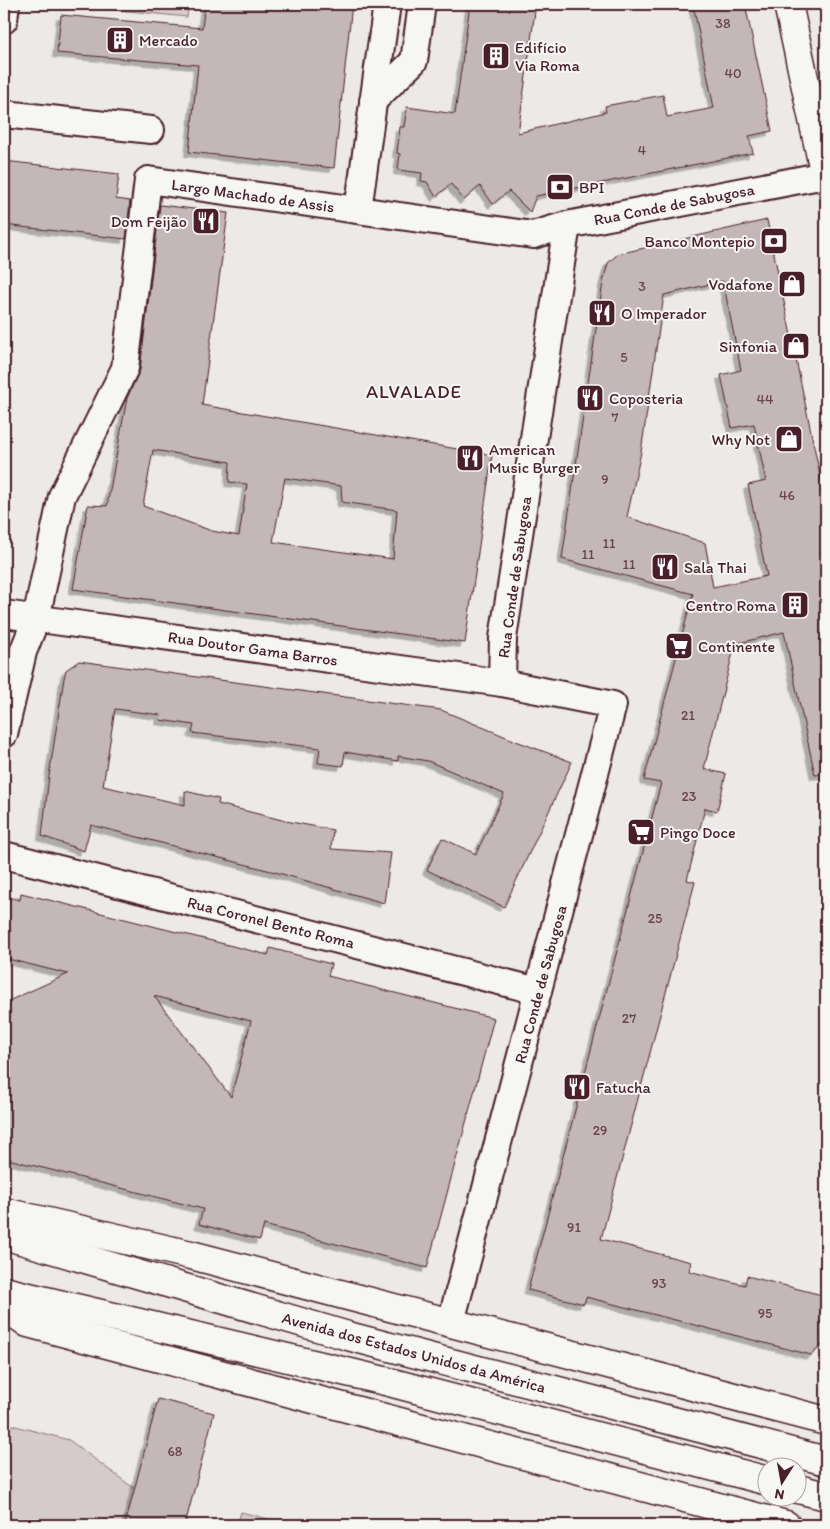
<svg xmlns="http://www.w3.org/2000/svg" width="830" height="1529" font-family="Itim,sans-serif">
<defs>
<filter id="shadow"><feDropShadow dx="-4.5" dy="4.5" stdDeviation="0" flood-color="#0004"/></filter>
</defs>
<rect width="100%" height="100%" fill="#ece9e6"/>
<filter id="ink" filterUnits="userSpaceOnUse"><feTurbulence type="fractalNoise" baseFrequency=".02" numOctaves="2"/><feDisplacementMap in="SourceGraphic" scale="10" xChannelSelector="R" yChannelSelector="G"/><feConvolveMatrix kernelMatrix="1 2 1 2 8 2 1 2 1" color-interpolation-filters="sRGB"/></filter>
<g filter="url(#ink)">
<g fill="#d4cbca" stroke="#8f757a">
<path d="M 59,4 L 189,4 L 187,17 Z"/>
<path d="M 4,1423 L 69,1440 L 135,1489 L 125,1525 L 4,1525 Z"/>
<path d="M 241,1512 L 292,1525 L 237,1525 Z"/>
</g>
<g fill="#c4b7b7" stroke="#4a1f2b" fill-rule="evenodd" filter="url(#shadow)">
<path d="M 205,4 L 352,4 L 334,168 L 189,152 L 198,65 L 57,53 L 61,15 L 202,28 Z"/>
<path d="M 470,4 L 536,4 L 518,133 L 606,112 L 605,106 L 663,95 L 667,117 L 714,108 L 693,4 L 745,4 L 772,131 L 749,136 L 753,153 L 536,196 L 530,212 L 509,191 L 493,204 L 480,186 L 464,200 L 451,184 L 436,197 L 427,182 L 421,181 L 422,173 L 398,170 L 400,154 L 397,153 L 400,127 L 404,127 L 407,107 L 455,114 Z"/>
<path d="M 4,161 L 119,174 L 116,199 L 130,201 L 126,239 L 4,225 Z"/>
<path d="M 160,205 L 228,213 L 202,405 L 492,455 L 465,643 L 73,589 L 88,505 L 107,506 L 127,398 L 140,370 ZM 153,450 L 230,462 L 229,482 L 247,484 L 239,536 L 212,531 L 143,506 ZM 285,478 L 341,486 L 342,502 L 397,510 L 393,559 L 273,542 Z"/>
<path d="M 767,220 L 826,504 L 826,774 L 815,775 L 784,632 L 735,644 L 704,769 L 726,774 L 717,811 L 705,808 L 687,880 L 695,882 L 601,1239 L 691,1262 L 689,1271 L 716,1278 L 745,1285 L 747,1276 L 826,1296 L 826,1342 L 811,1355 L 586,1297 L 584,1304 L 528,1290 L 661,783 L 644,780 L 693,594 L 562,559 L 603,282 L 608,263 L 618,254 ZM 723,281 L 741,370 L 721,375 L 732,428 L 754,424 L 766,481 L 748,485 L 767,576 L 713,587 L 705,543 L 627,517 L 641,452 L 664,295 Z"/>
<path d="M 79,661 L 441,710 L 516,741 L 572,762 L 504,907 L 427,870 L 442,838 L 476,854 L 504,794 L 428,761 L 398,756 L 398,761 L 345,752 L 343,766 L 318,763 L 320,748 L 192,733 L 194,725 L 160,720 L 161,715 L 115,709 L 103,786 L 185,805 L 185,791 L 219,799 L 218,804 L 286,821 L 333,830 L 331,849 L 391,853 L 384,903 L 275,872 L 91,825 L 84,851 L 42,836 L 49,776 L 64,678 L 66,670 Z"/>
<path d="M 21,893 L 268,955 L 270,948 L 331,964 L 328,976 L 494,1018 L 427,1268 L 264,1225 L 260,1240 L 199,1224 L 203,1209 L 4,1158 L 4,1003 L 68,974 L 4,958 L 4,896 L 20,900 ZM 154,996 L 251,1021 L 231,1097 Z"/>
<path d="M 158,1399 L 214,1413 L 185,1525 L 125,1525 Z"/>
</g>
<g fill="none" stroke-linecap="round" stroke-linejoin="round">
<defs>
<g id="street">
<path d="M 4,20 L 6,4"/>
<path d="M 373,101 L 414,61 L 422,4"/>
<path d="M 4,114 L 151,130"/>
<path d="M 358,210 L 387,4"/>
<path d="M 4,614 L 502,683"/>
<path d="M 4,734 L 23,652 L 36,619 L 62,496 L 125,368 L 148,180 L 533,235 L 567,225 L 825,175"/>
<path d="M 4,855 L 538,991"/>
<path d="M 451,1322 L 613,705 L 502,683 L 503,638 L 567,225"/>
</g>
<path id="secondary" d="M 788,4 L 826,180"/>
<g id="primary">
<path d="M 4,1212 L 191,1255 L 826,1421"/>
<path d="M 4,1235 L 348,1336 L 826,1461"/>
<path d="M 4,1291 L 389,1382 L 768,1481"/>
<path d="M 4,1306 L 28,1323 L 786,1525"/>
<path d="M 798,1489 L 826,1496"/>
</g>
</defs>
<use href="#street" stroke="#4a1f2b" stroke-width="30"/>
<use href="#secondary" stroke="#4a1f2b" stroke-width="31"/>
<use href="#primary" stroke="#4a1f2b" stroke-width="31"/>
<use href="#street" stroke="#f6f6f2" stroke-width="26"/>
<use href="#secondary" stroke="#f6f6f2" stroke-width="28"/>
<use href="#primary" stroke="#f6f6f2" stroke-width="28"/>
</g>
</g>
<defs>
<symbol id="building-square" viewBox="-11 -11 22 22"><rect x="-9" y="-9" width="18" height="18" rx="4" fill="#4a1f2b" stroke="#f6f6f2"/><path d="M-4-6H4V6H1V3H-1V6H-4ZM-2.5-4.3h1.7v1.8h-1.7ZM.8-4.3h1.7v1.8H.8ZM-2.5-1h1.7V.8h-1.7ZM.8-1h1.7V.8H.8Z" fill="#fff"/></symbol>
<symbol id="bank-square" viewBox="-11 -11 22 22"><rect x="-9" y="-9" width="18" height="18" rx="4" fill="#4a1f2b" stroke="#f6f6f2"/><path d="M-6-4H6V4H-6ZM0-2.3a2.3 2.3 0 1 0 0 4.6a2.3 2.3 0 1 0 0-4.6Z" fill="#fff"/></symbol>
<symbol id="restaurant-square" viewBox="-11 -11 22 22"><rect x="-9" y="-9" width="18" height="18" rx="4" fill="#4a1f2b" stroke="#f6f6f2"/><path d="M-5-6h1v4h1v-4h1v4h1v-4h1v5L-1.5 .5V6h-2V.5L-5-1ZM5-6V6H3V1.5H1.5Q1.5-4 5-6Z" fill="#fff"/></symbol>
<symbol id="shop-square" viewBox="-11 -11 22 22"><rect x="-9" y="-9" width="18" height="18" rx="4" fill="#4a1f2b" stroke="#f6f6f2"/><path d="M-5-2.5h2.3a2.7 3.5 0 0 1 5.4 0H5L5.5 6h-11ZM-1.5-2.5h3a1.5 2.3 0 0 0-3 0Z" fill="#fff"/></symbol>
<symbol id="supermarket-square" viewBox="-11 -11 22 22"><rect x="-9" y="-9" width="18" height="18" rx="4" fill="#4a1f2b" stroke="#f6f6f2"/><path d="M-6-5.5h2.5l.6 2H6L4.5 2H-2.5L-4.4-4H-6ZM-1.5 3.2a1.3 1.3 0 1 0 .1 0ZM3 3.2a1.3 1.3 0 1 0 .1 0Z" fill="#fff"/></symbol>
</defs>
<g fill-rule="evenodd">
<use href="#building-square" x="104" y="24" width="32" height="32"/>
<use href="#building-square" x="480" y="40" width="32" height="32"/>
<use href="#bank-square" x="544" y="171" width="32" height="32"/>
<use href="#restaurant-square" x="190" y="205" width="32" height="32"/>
<use href="#bank-square" x="758" y="225" width="32" height="32"/>
<use href="#shop-square" x="776" y="268" width="32" height="32"/>
<use href="#restaurant-square" x="586" y="297" width="32" height="32"/>
<use href="#shop-square" x="780" y="330" width="32" height="32"/>
<use href="#restaurant-square" x="574" y="382" width="32" height="32"/>
<use href="#shop-square" x="773" y="423" width="32" height="32"/>
<use href="#restaurant-square" x="454" y="442" width="32" height="32"/>
<use href="#restaurant-square" x="649" y="551" width="32" height="32"/>
<use href="#building-square" x="779" y="589" width="32" height="32"/>
<use href="#supermarket-square" x="663" y="630" width="32" height="32"/>
<use href="#supermarket-square" x="625" y="816" width="32" height="32"/>
<use href="#restaurant-square" x="561" y="1071" width="32" height="32"/>
</g>
<g text-anchor="middle" stroke-width="4" stroke-linejoin="round" paint-order="stroke">
<g font-size="14" fill="#68454e">
<text x="723" y="28">38</text>
<text x="733" y="78">40</text>
<text x="642" y="155">4</text>
<text x="642" y="291">3</text>
<text x="624" y="362">5</text>
<text x="765" y="404">44</text>
<text x="615" y="422">7</text>
<text x="605" y="484">9</text>
<text x="787" y="500">46</text>
<text x="609" y="548">11</text>
<text x="588" y="559">11</text>
<text x="629" y="569">11</text>
<text x="688" y="720">21</text>
<text x="689" y="801">23</text>
<text x="655" y="923">25</text>
<text x="629" y="1023">27</text>
<text x="600" y="1135">29</text>
<text x="574" y="1232">91</text>
<text x="659" y="1288">93</text>
<text x="765" y="1318">95</text>
<text x="175" y="1456">68</text>
</g>
<g font-size="16" fill="#4a1f2b" stroke="#f6f6f2" text-anchor="start">
<text x="139" y="46">Mercado</text>
<text x="515" y="53">Edifício<tspan x="515" dy="18">Via Roma</tspan></text>
<text x="579" y="193">BPI</text>
<text x="187" y="227" text-anchor="end">Dom Feijão</text>
<text x="755" y="247" text-anchor="end">Banco Montepio</text>
<text x="773" y="290" text-anchor="end">Vodafone</text>
<text x="621" y="319">O Imperador</text>
<text x="777" y="352" text-anchor="end">Sinfonia</text>
<text x="609" y="404">Coposteria</text>
<text x="770" y="445" text-anchor="end">Why Not</text>
<text x="489" y="455">American<tspan x="489" dy="18">Music Burger</tspan></text>
<text x="684" y="573">Sala Thai</text>
<text x="776" y="611" text-anchor="end">Centro Roma</text>
<text x="698" y="652">Continente</text>
<text x="660" y="838">Pingo Doce</text>
<text x="596" y="1093">Fatucha</text>
</g>
<g font-size="16" fill="#4a1f2b" stroke="#f6f6f2">
<text transform="translate(253 195) rotate(8)" y="6">Largo Machado de Assis</text>
<text transform="translate(674 204) rotate(-11)" y="6">Rua Conde de Sabugosa</text>
<text transform="translate(514 577) rotate(-82)" y="6">Rua Conde de Sabugosa</text>
<text transform="translate(253 648) rotate(8)" y="6">Rua Doutor Gama Barros</text>
<text transform="translate(271 922) rotate(14)" y="6">Rua Coronel Bento Roma</text>
<text transform="translate(540 984) rotate(-75)" y="6">Rua Conde de Sabugosa</text>
<text transform="translate(414 1352) rotate(15)" y="6">Avenida dos Estados Unidos da América</text>
</g>
<g font-size="19" letter-spacing="1" fill="#4a1f2b" stroke="#f6f6f2">
<text x="414" y="398">ALVALADE</text>
</g>
</g>
<rect width="830" height="1529" fill="none" stroke="#f6f6f2" stroke-width="20"/>
<rect x="10" y="10" width="810" height="1509" fill="none" stroke="#4a1f2b" stroke-width="2" filter="url(#ink)"/>
<g transform="translate(782 1482) rotate(191)"><circle r="24" fill="#f6f6f2" stroke="#b1a0a2"/>
<path d="M0-4L9 19L0 12L-9 19Z" fill="#4a1f2b"/>
<text y="-8" font-size="14" font-weight="bold" text-anchor="middle" fill="#4a1f2b">N</text>
</g>
</svg>
